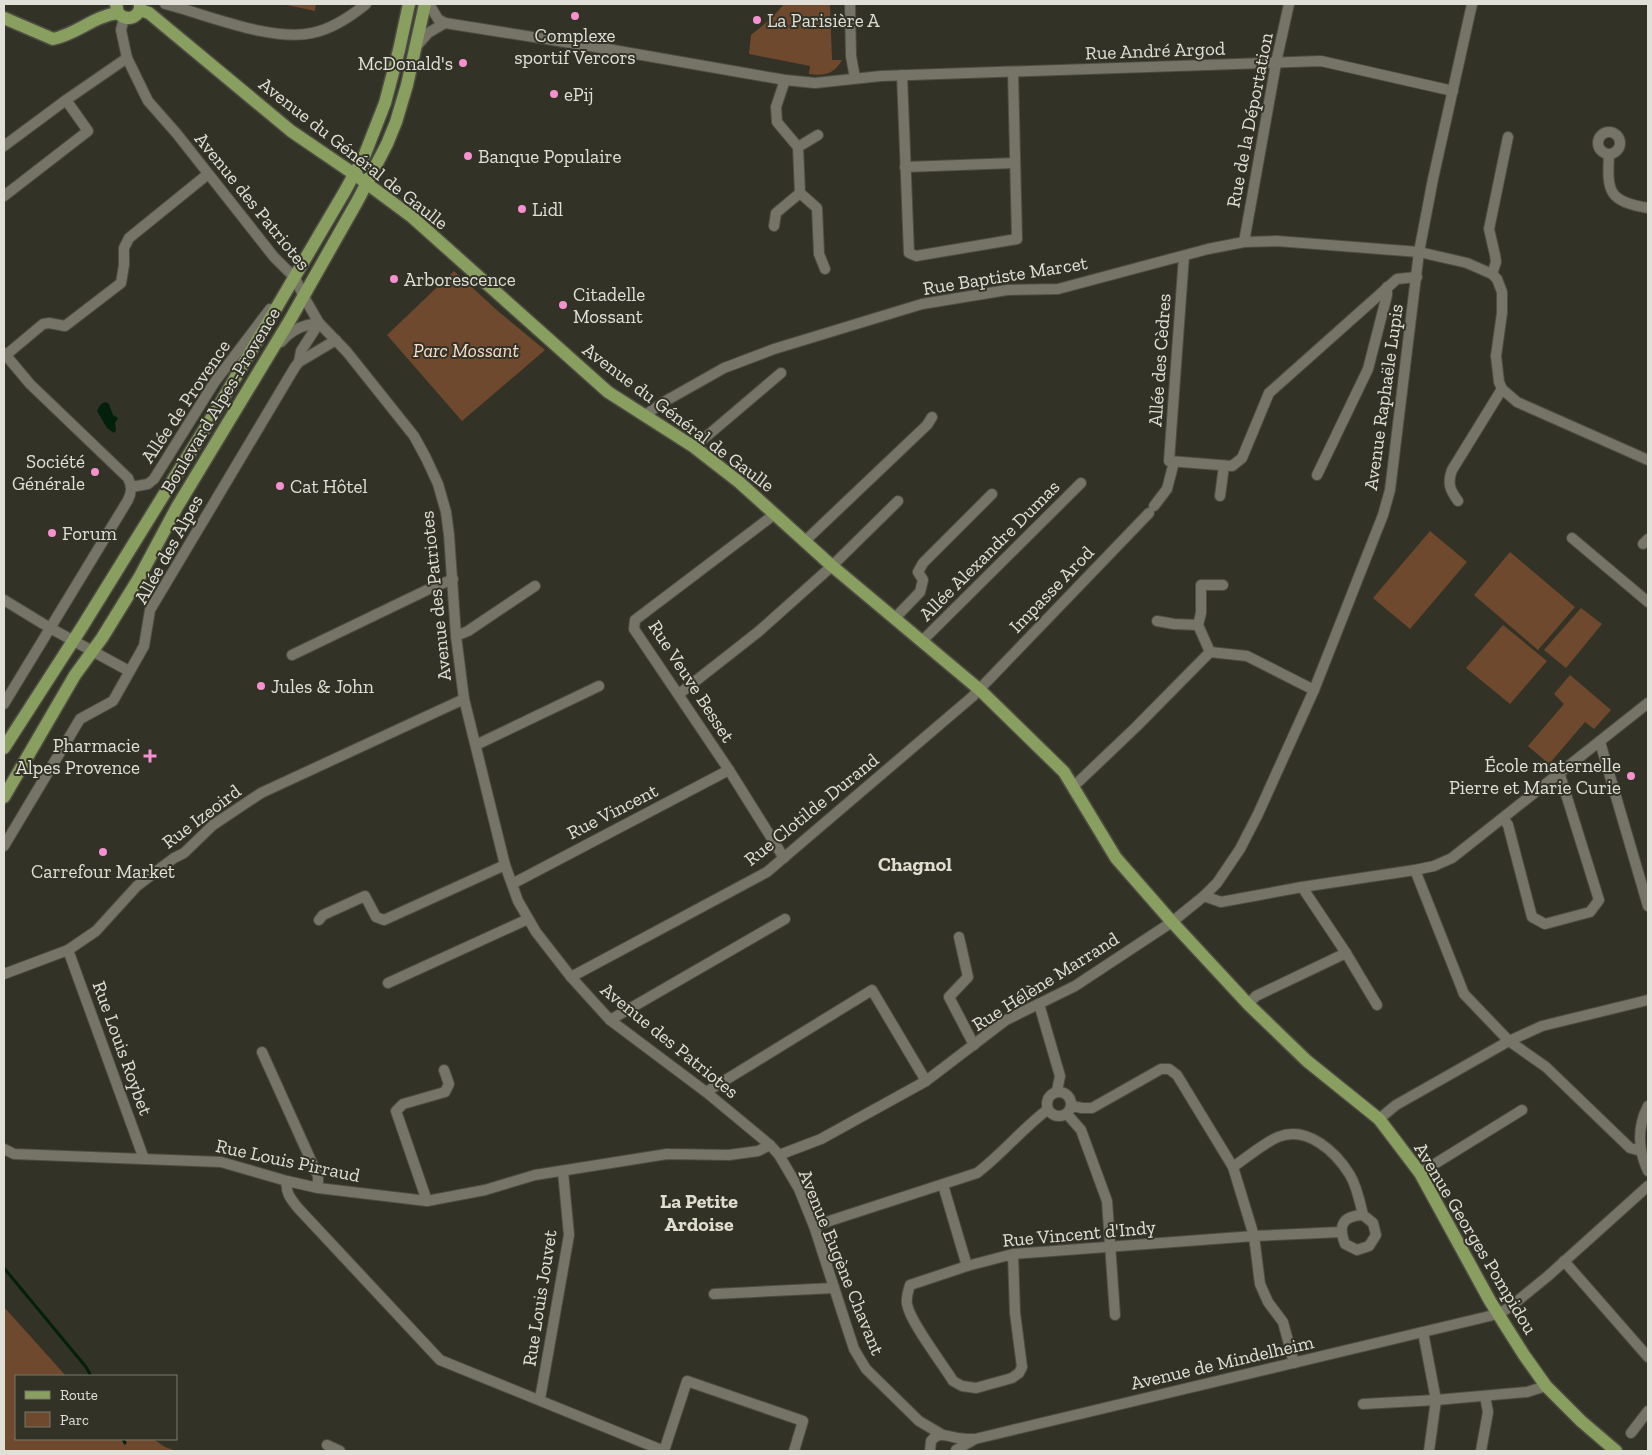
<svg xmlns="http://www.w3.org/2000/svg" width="1652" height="1455" font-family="'Zilla Slab',serif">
<rect width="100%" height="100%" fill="#333226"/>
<g fill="#6f492d">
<path d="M 282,4 L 316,4 L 315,11 Z"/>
<path d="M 784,4 L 830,4 L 832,60 L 842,60 C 834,74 825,76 809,74 L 810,66 L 749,54 L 751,35 L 772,18 Z"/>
<path d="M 454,271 L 499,312 L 545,350 L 462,421 L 387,335 Z"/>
<path d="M 1430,531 L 1467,562 L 1410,629 L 1373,598 Z"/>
<path d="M 1510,552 L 1575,607 L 1538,650 L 1474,595 Z"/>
<path d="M 1581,608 L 1602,624 L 1566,668 L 1544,650 Z"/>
<path d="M 1503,625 L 1547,661 L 1510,704 L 1466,668 Z"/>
<path d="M 1570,675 L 1611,710 L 1594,729 L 1585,722 L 1549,764 L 1528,746 L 1564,704 L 1554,694 Z"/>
<path d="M 4,1307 L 66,1376 L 16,1376 L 16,1439 L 153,1439 L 165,1447 L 176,1451 L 4,1451 Z"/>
</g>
<path fill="#02210d" d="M 106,402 L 109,404 L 113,415 L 118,418 L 115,423 L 116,430 L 114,433 L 107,428 L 97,411 L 101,404 Z"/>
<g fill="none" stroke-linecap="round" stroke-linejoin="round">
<g stroke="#02210d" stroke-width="3">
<path d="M 4,1268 L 86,1367 L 91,1376"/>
<path d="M 123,1439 L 125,1443"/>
</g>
<defs>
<g id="minor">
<path d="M 165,4 C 206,14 270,42 312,33 C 332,29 350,17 366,4"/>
<path d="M 429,4 L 438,19 L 445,23 L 596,47 L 785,80 L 815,83 L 881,76 L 1321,61 L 1453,91"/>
<path d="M 850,4 L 851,56 L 855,78"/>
<path d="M 124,18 L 121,30 L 127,58 L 148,101 L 177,134 L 274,257 L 295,278 L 304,297 L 319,323 L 347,352 L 414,436 L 426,458 L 438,484 L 446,512 L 449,535 L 456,636 L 464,699 L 505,865 L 518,901 L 536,932 L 571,977 L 610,1020 L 706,1092 L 770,1145 L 779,1155 L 799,1189 L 814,1226 L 854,1349 L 866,1369 L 919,1421 L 941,1434"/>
<path d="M 415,48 L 428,33 L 445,23"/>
<path d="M 902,75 L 909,253 L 916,256 L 1017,239 L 1013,72"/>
<path d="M 785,80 L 776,107 L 777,122 L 798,147 L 800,193 L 817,208 L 819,254 L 825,269"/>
<circle cx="1609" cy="143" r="11"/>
<path d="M 4,146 L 66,100 L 127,58"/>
<path d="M 798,147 L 818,135"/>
<path d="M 1609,154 C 1607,192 1608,201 1648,208"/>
<path d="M 905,167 L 1015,163"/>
<path d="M 4,196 L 88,131 L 66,100"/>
<path d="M 774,226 L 776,213 L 800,193"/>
<path d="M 1244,242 L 1277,58 L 1289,4"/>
<path d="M 1184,256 L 1169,461 L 1232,466 L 1242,458 L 1269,393 L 1397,279 L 1417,277"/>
<path d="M 1492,274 L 1496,262 L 1495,255 L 1489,229 L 1508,137"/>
<path d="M 281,342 C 292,329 303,325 319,323"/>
<path d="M 4,353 L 30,384 L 128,478 C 132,486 132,492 128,500 L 4,704"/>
<path d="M 6,355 L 43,324 L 49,323 L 65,326 L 121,283 L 124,265 L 124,248 L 129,238 L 208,174"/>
<path d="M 299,362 L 301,351 L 319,323"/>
<path d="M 644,416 L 662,403 L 724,368 L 774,349 L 922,304 L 1007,290 L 1058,289 L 1208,249 L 1244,242 L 1277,241 L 1419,252 L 1467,263 L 1492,274 L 1497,279 L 1502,292 L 1502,313 L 1496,356 L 1499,382 L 1502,389 L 1517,402 L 1648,460"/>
<path d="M 694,447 L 781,373"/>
<path d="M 1317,475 L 1368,369 L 1387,295 L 1387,287"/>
<path d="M 131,487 L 148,484 L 154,479 L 214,383 L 270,309"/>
<path d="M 1220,496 L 1224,466"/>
<path d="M 1458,501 C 1450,490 1447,484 1452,470 L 1502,389"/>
<path d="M 1154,506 L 1167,489 L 1174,462"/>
<path d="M 775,514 L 635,620 L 634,629 L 729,770 L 784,858"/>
<path d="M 1572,538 L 1648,602"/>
<path d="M 805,541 L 927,425 L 932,417"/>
<path d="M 1643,544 L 1648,539"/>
<path d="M 4,600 L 50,628 L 129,671"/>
<path d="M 895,618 L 920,592 L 923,580 L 918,572 L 923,563 L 992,494"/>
<path d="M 1157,621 L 1174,624 L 1198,625"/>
<path d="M 456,636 L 468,631 L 535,586"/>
<path d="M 922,641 L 1081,483"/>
<path d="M 1210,652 L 1247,656 L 1314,690"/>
<path d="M 1210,652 L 1198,625 L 1201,613 L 1201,585 L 1223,585"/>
<path d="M 292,655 L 427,590 L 453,579"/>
<path d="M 679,694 L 758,632 L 832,566 L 898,501"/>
<path d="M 1600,742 L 1648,906"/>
<path d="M 476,745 L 599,686"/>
<path d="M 1073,787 L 1136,727 L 1210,652"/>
<path d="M 1503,818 L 1508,825 L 1532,917 L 1545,924 L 1590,912 L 1599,900 L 1559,772"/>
<path d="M 4,846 L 80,719 L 113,701 L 144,646 L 150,610 L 295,367 L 299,362 L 336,340"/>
<path d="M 1415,870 L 1464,994 L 1509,1041 L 1546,1067 L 1630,1148 L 1641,1151"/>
<path d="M 512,884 L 729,770"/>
<path d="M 1302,887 L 1346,953 L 1377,1005"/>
<path d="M 1204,896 L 1221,902 L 1302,887 L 1415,870 L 1434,866 L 1452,858 L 1648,703"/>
<path d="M 319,920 L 323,915 L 365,896 L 376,917 L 384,920 L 505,865"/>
<path d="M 959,937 L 968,977 L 949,997 L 974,1045"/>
<path d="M 68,950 L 144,1159"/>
<path d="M 4,974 L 68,950 L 96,931 L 137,886 L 174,858 L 184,853 L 213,825 L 261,793 L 464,699"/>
<path d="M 571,977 L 767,872 L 972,697 L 1149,513"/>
<path d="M 388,983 L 528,919"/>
<path d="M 1039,1004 L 1060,1076 L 1057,1091"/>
<path d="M 1248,1004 L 1256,996 L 1346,953"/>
<path d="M 610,1020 L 785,919"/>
<path d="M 262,1052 L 318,1176 L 318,1188"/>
<circle cx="1059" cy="1104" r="12"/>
<path d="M 706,1092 L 872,990 L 926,1081"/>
<path d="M 1072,1106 L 1082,1108 L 1092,1108 L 1161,1069 L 1169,1069 L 1177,1075 L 1233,1167 L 1254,1236 L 1260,1284 L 1268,1302 L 1283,1322 L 1294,1363"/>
<path d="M 1648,1106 C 1637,1127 1638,1150 1648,1171"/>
<path d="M 1067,1114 L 1081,1130 L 1107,1201 L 1115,1315"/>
<path d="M 1379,1119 L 1396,1105 L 1509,1041 L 1542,1026 L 1648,1000"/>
<path d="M 4,1149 L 14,1154 L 221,1162 L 287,1181 L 318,1188 L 427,1201 L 485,1190 L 535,1175 L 667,1154 L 729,1155 L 758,1151 L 770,1145"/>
<path d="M 779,1155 L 821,1139 L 926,1081 L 1006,1020 L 1075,986 L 1172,922 L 1204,896 L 1217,883 L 1240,849 L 1258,814 L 1314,690 L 1383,515 L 1390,490 L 1419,252 L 1433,179 L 1472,4"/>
<path d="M 1233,1167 C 1246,1158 1264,1143 1278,1137 C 1307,1125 1336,1152 1350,1175 C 1357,1187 1360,1202 1363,1215 L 1373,1223 L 1376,1235 L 1369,1246 L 1357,1250 L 1345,1244 C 1338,1226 1342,1216 1363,1215"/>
<path d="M 1420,1173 L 1522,1110"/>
<path d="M 287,1181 C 285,1193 291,1199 298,1208 L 440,1360 L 664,1451"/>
<path d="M 943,1185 L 967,1266"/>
<path d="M 427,1201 L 396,1111 L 403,1104 L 445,1092 L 449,1084 L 444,1070"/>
<path d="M 814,1226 L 977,1173 C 1002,1154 1022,1129 1047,1110"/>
<path d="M 1013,1254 L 1015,1313 L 1022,1367 L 1019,1373 L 1012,1378 L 976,1388 L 962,1386 L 953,1381 C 942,1363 910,1322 907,1304 C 906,1297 908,1291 910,1285 L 967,1266 L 1013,1254 L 1254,1236 L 1341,1232"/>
<path d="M 1564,1261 L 1648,1357"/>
<path d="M 714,1294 L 834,1288"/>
<path d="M 1423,1332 L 1436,1400 L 1429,1451"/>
<path d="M 540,1399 L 569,1235 L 563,1172"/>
<path d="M 1363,1404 L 1436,1400 L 1527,1392 L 1546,1386"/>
<path d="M 1631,1433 L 1648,1411"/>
<path d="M 327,1445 L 340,1451"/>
<path d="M 956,1450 L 975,1439 L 1498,1314 L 1510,1307 L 1548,1276 L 1648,1186"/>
<path d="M 664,1451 L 687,1381 L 803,1421 L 794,1451"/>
<path d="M 930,1451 L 931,1441 C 938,1432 944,1435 953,1437 C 960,1439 967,1439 974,1439"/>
<path d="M 1481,1451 L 1488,1412 L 1485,1396"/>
</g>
<g id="major">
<path d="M 116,4 L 118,13 C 127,23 141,17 140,4"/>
<path d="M 140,10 L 149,13 L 291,131 L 354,174 L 412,217 L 608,392 L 694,447 L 739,482 L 832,566 L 980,690 L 1064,772 L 1116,858 L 1172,922 L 1248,1004 L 1307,1061 L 1379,1119 L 1420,1173 L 1490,1301 L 1524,1355 L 1546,1386 L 1581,1421 L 1616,1451"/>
<path d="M 4,18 L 53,39 C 77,34 94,16 118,13"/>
<path d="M 4,748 L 82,627 L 217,409 L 345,191 L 365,154 L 385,103 L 399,50 L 409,4"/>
<path d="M 4,797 L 75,675 L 102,638 L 139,578 L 177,507 L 290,320 L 358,200 L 387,144 L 396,122 L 407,85 L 425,4"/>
</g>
</defs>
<use href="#minor" stroke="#4e4d43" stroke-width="12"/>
<use href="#major" stroke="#4e4d43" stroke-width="15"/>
<use href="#minor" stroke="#757467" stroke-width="10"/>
<use href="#major" stroke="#889f60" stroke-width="12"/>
</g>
<g fill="#f690d1" stroke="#333226" stroke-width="2">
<circle cx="575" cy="16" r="5"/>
<circle cx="757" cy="20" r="5"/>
<circle cx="463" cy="63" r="5"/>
<circle cx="554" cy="94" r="5"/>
<circle cx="468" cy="156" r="5"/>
<circle cx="522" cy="209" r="5"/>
<circle cx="394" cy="279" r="5"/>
<circle cx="563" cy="305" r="5"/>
<circle cx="95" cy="472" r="5"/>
<circle cx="280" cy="486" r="5"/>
<circle cx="52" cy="533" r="5"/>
<circle cx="261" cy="686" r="5"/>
<path d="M147.5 748.5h5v5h5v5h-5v5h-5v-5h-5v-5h5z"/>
<circle cx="1631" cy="776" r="5"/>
<circle cx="103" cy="852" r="5"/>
</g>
<g text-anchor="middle" stroke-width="4" stroke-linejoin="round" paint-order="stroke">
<g font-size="19" fill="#e0e0d8" stroke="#333226" text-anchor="start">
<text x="767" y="27">La Parisière A</text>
<text x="575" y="42" text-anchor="middle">Complexe<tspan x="575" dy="22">sportif Vercors</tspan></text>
<text x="453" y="70" text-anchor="end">McDonald's</text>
<text x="564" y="101">ePij</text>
<text x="478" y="163">Banque Populaire</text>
<text x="532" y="216">Lidl</text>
<text x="404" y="286">Arborescence</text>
<text x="573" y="301">Citadelle<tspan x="573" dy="22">Mossant</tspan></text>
<text x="85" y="468" text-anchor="end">Société<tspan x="85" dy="22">Générale</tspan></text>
<text x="290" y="493">Cat Hôtel</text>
<text x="62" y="540">Forum</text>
<text x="271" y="693">Jules &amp; John</text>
<text x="140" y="752" text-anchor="end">Pharmacie<tspan x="140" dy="22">Alpes Provence</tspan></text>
<text x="1621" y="772" text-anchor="end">École maternelle<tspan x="1621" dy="22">Pierre et Marie Curie</tspan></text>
<text x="103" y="878" text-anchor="middle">Carrefour Market</text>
</g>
<g font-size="19" fill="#e0e0d8" stroke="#333226">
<text transform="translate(1155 50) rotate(-2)" y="7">Rue André Argod</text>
<text transform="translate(1249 120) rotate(-79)" y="7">Rue de la Déportation</text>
<text transform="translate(354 153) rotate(38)" y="7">Avenue du Général de Gaulle</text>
<text transform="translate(253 201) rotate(51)" y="7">Avenue des Patriotes</text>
<text transform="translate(1005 275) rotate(-9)" y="7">Rue Baptiste Marcet</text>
<text transform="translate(1159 360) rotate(-86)" y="7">Allée des Cèdres</text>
<text transform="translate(1383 397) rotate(-82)" y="7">Avenue Raphaële Lupis</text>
<text transform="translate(220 400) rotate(-59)" y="7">Boulevard Alpes-Provence</text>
<text transform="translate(185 401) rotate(-56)" y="7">Allée de Provence</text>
<text transform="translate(679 417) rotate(37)" y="7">Avenue du Général de Gaulle</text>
<text transform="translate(168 549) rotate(-61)" y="7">Allée des Alpes</text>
<text transform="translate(989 550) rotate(-45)" y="7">Allée Alexandre Dumas</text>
<text transform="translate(1051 589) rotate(-46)" y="7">Impasse Arod</text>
<text transform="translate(435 596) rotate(-96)" y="7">Avenue des Patriotes</text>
<text transform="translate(692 681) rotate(57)" y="7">Rue Veuve Besset</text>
<text transform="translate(811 809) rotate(-39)" y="7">Rue Clotilde Durand</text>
<text transform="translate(612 811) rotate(-27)" y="7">Rue Vincent</text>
<text transform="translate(201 816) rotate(-37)" y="7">Rue Izeoird</text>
<text transform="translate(1045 981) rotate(-32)" y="7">Rue Hélène Marrand</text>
<text transform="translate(670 1040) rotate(39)" y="7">Avenue des Patriotes</text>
<text transform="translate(123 1048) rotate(70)" y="7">Rue Louis Roybet</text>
<text transform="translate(288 1160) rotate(12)" y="7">Rue Louis Pirraud</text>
<text transform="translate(1079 1233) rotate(-5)" y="7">Rue Vincent d'Indy</text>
<text transform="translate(1476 1238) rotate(59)" y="7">Avenue Georges Pompidou</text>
<text transform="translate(842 1262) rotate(68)" y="7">Avenue Eugène Chavant</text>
<text transform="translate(539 1298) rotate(-81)" y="7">Rue Louis Jouvet</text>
<text transform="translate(1222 1362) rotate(-13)" y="7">Avenue de Mindelheim</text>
</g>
<g font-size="19" font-style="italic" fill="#fadecc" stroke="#333226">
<text x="466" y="357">Parc Mossant</text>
</g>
<g font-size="20" font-weight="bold" fill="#dfdecf" stroke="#333226">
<text x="915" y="871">Chagnol</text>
<text x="699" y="1208">La Petite<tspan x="699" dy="23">Ardoise</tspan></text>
</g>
</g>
<rect width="1652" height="1455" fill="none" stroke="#e0e0d8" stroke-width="10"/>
<rect x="15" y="1375" width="162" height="65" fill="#333226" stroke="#78786d"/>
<rect x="25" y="1391" width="25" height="8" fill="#889f60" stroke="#78786d"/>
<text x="60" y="1400" font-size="15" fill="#e0e0d8">Route</text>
<rect x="25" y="1412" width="25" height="15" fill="#6f492d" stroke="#78786d"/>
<text x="60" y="1425" font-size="15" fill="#e0e0d8">Parc</text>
</svg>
